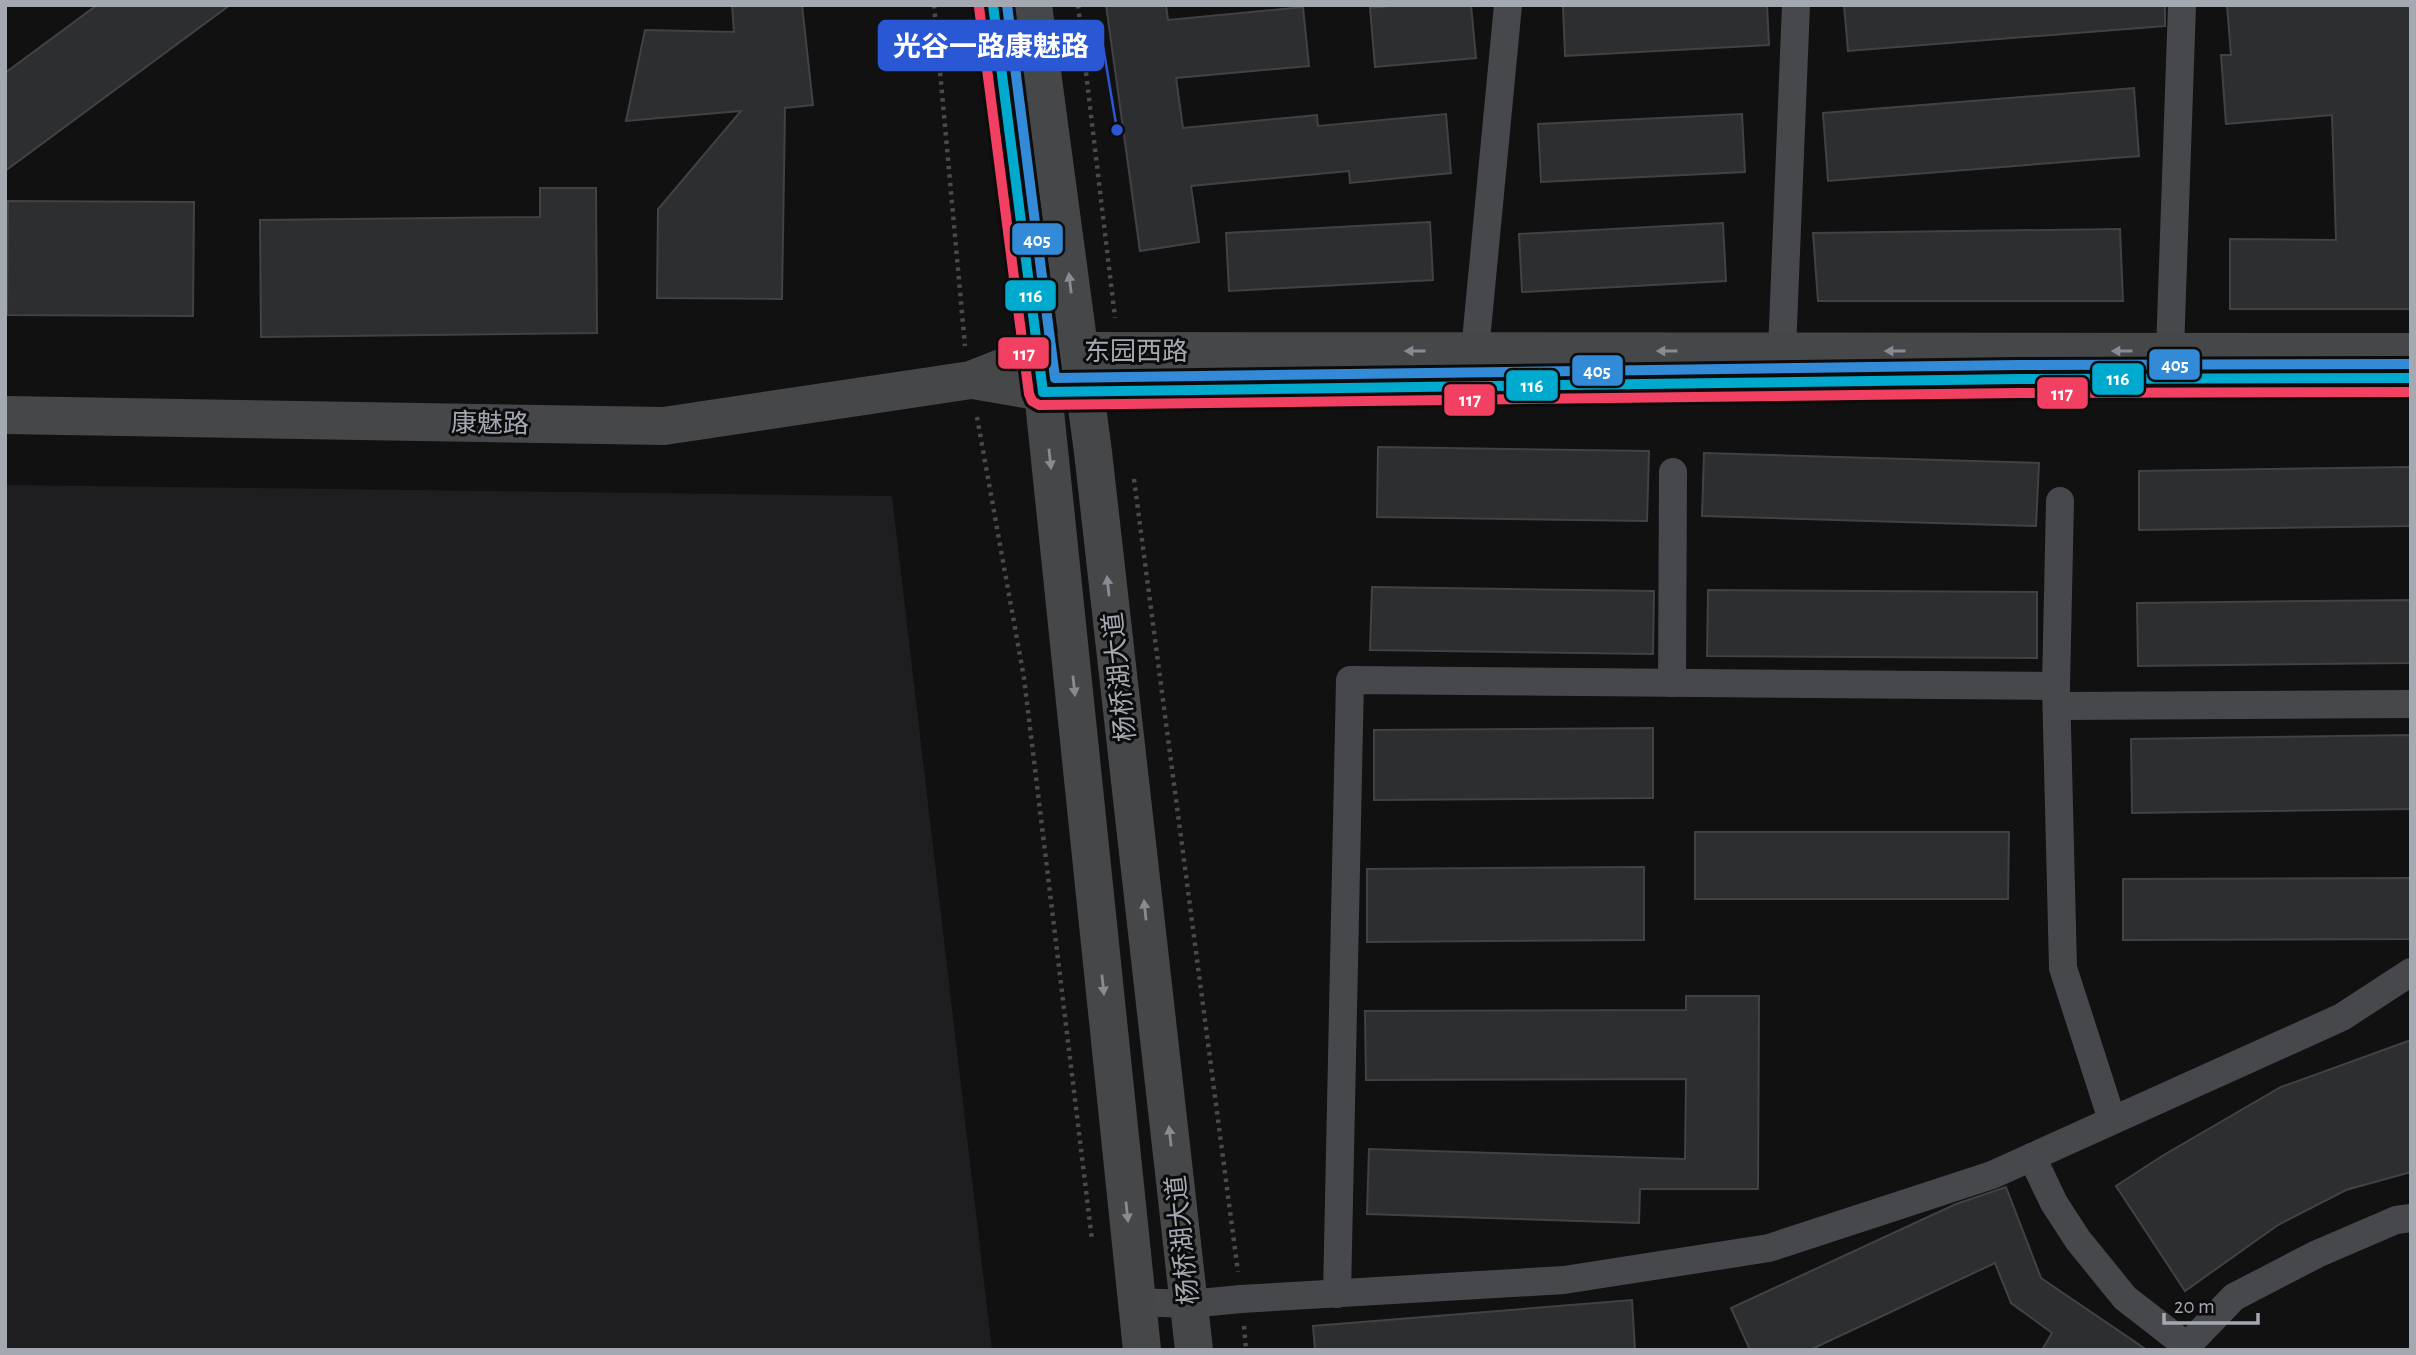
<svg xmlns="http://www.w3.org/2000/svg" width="2416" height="1355" font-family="'Alegreya Sans','Noto Sans SC',sans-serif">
<rect width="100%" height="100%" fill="#111112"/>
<path fill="#1e1e20" d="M 5,485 L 892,496 L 992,1350 L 5,1350 Z"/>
<g fill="#2d2e2f" stroke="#414245" stroke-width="2">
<path d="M 97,5 L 230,5 L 5,171 L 5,73 Z"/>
<path d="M 732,5 L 802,5 L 813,105 L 785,108 L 782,299 L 657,298 L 658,209 L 741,111 L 626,121 L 645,30 L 734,32 Z"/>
<path d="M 1106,5 L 1166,5 L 1168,20 L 1303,7 L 1309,66 L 1176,78 L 1183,128 L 1317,115 L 1318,126 L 1446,114 L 1451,173 L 1350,183 L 1349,171 L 1191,186 L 1199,242 L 1140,251 Z"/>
<path d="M 1403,5 L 1471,5 L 1476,58 L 1375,67 L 1370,8 Z"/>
<path d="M 1563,5 L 1767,5 L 1769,45 L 1565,56 Z"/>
<path d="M 1844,5 L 2165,5 L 2165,26 L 1848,51 Z"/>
<path d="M 2227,5 L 2411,5 L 2411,309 L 2230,309 L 2230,239 L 2336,240 L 2332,115 L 2226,124 L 2221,55 L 2231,55 Z"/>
<path d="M 2134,88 L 2139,156 L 1828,181 L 1823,113 Z"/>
<path d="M 1742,114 L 1745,172 L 1541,182 L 1538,124 Z"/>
<path d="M 540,188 L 596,188 L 597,333 L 261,337 L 260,220 L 540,217 Z"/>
<path d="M 8,201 L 194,202 L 193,316 L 7,315 Z"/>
<path d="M 1430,222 L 1433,280 L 1229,291 L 1226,233 Z"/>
<path d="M 1723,223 L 1726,281 L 1522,292 L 1519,234 Z"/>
<path d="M 2120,229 L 2123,301 L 1818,301 L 1813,233 Z"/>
<path d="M 1378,447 L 1649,451 L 1647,521 L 1377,517 Z"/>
<path d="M 1704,453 L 2039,463 L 2036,526 L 1702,516 Z"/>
<path d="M 2411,467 L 2411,526 L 2139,530 L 2139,471 Z"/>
<path d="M 1372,587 L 1654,591 L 1653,654 L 1370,650 Z"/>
<path d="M 1708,590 L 2037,592 L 2037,658 L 1707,656 Z"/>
<path d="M 2411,600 L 2411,663 L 2138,666 L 2137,603 Z"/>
<path d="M 1653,728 L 1653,798 L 1374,800 L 1374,730 Z"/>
<path d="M 2411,735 L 2411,809 L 2132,813 L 2131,739 Z"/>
<path d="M 1695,832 L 2009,832 L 2008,899 L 1695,899 Z"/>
<path d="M 1644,867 L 1644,940 L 1367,942 L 1367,869 Z"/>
<path d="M 2411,878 L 2411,939 L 2123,940 L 2123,879 Z"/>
<path d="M 1686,996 L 1759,996 L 1758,1189 L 1640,1189 L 1639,1223 L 1367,1214 L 1369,1149 L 1685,1159 L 1686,1079 L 1366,1080 L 1365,1011 L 1686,1010 Z"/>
<path d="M 2411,1040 L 2411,1172 L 2346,1190 L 2278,1225 L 2185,1291 L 2116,1186 L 2162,1156 L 2281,1087 Z"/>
<path d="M 2006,1187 L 2041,1278 L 2147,1350 L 2042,1350 L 2052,1333 L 2011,1303 L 1995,1263 L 1810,1350 L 1750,1350 L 1731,1308 L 1956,1204 Z"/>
<path d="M 1632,1300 L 1635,1350 L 1315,1350 L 1313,1326 Z"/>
</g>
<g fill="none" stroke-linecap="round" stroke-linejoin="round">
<g stroke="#494a4d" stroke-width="4.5" stroke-dasharray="3.5 5" stroke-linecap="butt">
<path d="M 934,5 L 965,346"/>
<path d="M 1078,5 L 1115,318"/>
<path d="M 977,417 L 1024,678 L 1092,1240"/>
<path d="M 1134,479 L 1238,1272"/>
<path d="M 1244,1326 L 1246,1350"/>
</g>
<g stroke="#47484b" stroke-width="28">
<path d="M 1475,351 L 1508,5"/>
<path d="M 1782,351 L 1796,5"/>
<path d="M 2170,351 L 2182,5"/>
<path d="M 2060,501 L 2056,686 L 2063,968 L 2112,1120"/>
<path d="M 1672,683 L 1673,472"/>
<path d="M 2057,706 L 2411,704"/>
<path d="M 2032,1157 L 2054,1203 L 2078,1240 L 2125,1298 L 2187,1346"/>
<path d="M 1337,1294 L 1350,680 L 2056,686"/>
<path d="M 1136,1302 L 1189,1304 L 1241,1299 L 1564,1280 L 1769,1248 L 1992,1175 L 2342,1017 L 2411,972"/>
<path d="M 2183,1350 L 2234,1297 L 2317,1254 L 2396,1220 L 2411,1218"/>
</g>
<g stroke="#464749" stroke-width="38">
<path d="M 993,5 L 1039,353 L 1142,1350"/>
<path d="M 1033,5 L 1093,452 L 1194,1350"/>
<path d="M 973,380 L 1043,392 L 2019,379 L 2411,378"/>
<path d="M 5,415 L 664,426 L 971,380 L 1039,353 L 1079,351 L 2411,352"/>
</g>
<defs>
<path id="bus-1" d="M 993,5 L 1043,392 L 2019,379 L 2411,378"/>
<path id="bus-2" d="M 979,7 L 1029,394 L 1032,401 L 1039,405 L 2019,393 L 2411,392"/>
<path id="bus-3" d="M 1007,5 L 1055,378 L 2019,365 L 2411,364"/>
</defs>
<use href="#bus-1" stroke="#0c0c0d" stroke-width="16"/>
<use href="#bus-2" stroke="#0c0c0d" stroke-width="16"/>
<use href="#bus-3" stroke="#0c0c0d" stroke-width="16"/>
<use href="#bus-1" stroke="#00a9ce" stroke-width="10"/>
<use href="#bus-2" stroke="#f24062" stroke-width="10"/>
<use href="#bus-3" stroke="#338bd7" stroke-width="10"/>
</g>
<defs><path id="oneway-solid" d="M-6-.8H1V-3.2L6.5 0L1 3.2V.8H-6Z" transform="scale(1.75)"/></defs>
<g fill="#888b92">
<use href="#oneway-solid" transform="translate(1070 283) rotate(-97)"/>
<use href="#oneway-solid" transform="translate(1415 351) rotate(180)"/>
<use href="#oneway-solid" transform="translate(1667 351) rotate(-180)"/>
<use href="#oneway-solid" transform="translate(1895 351) rotate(-180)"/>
<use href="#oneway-solid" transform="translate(2122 351) rotate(-180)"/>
<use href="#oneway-solid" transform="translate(1050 459) rotate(84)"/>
<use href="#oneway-solid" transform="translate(1108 586) rotate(-96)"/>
<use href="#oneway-solid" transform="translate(1074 686) rotate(84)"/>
<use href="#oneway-solid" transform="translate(1145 910) rotate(-96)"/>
<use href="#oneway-solid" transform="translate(1103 985) rotate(84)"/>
<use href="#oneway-solid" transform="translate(1170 1136) rotate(-96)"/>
<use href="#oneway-solid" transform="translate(1127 1212) rotate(84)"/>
</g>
<g text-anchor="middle" stroke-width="6" stroke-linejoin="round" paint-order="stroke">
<g font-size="26" fill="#a4a8b1" stroke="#0c0c0d">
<text x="1136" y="360">东园西路</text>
<text transform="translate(490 423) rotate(1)" y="9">康魅路</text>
<text transform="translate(1119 677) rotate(-96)" y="9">杨桥湖大道</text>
<text transform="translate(1182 1240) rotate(-96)" y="9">杨桥湖大道</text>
</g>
</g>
<path fill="none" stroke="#2a57d4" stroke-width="2.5" d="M1117 130L1103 46"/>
<circle fill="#2a57d4" stroke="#0c0c0d" stroke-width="2.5" cx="1117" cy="130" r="7"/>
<rect fill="#2a57d4" stroke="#2a57d4" stroke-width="2.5" x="879" y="21" width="224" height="49" rx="7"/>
<g font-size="28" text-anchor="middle" font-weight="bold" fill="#fff">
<text x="991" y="56">光谷一路康魅路</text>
</g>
<g stroke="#0c0c0d" stroke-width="2.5">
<rect x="1011" y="222" width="53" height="34" rx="7" fill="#338bd7"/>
<rect x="1004" y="279" width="53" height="33" rx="7" fill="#00a9ce"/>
<rect x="997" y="336" width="53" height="34" rx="7" fill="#f24062"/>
<rect x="2148" y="348" width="53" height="33" rx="7" fill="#338bd7"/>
<rect x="1571" y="354" width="53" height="33" rx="7" fill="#338bd7"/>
<rect x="2091" y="362" width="54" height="34" rx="7" fill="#00a9ce"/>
<rect x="1505" y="369" width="54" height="33" rx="7" fill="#00a9ce"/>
<rect x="2036" y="376" width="53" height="34" rx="7" fill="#f24062"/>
<rect x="1443" y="383" width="53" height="34" rx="7" fill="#f24062"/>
</g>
<g font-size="19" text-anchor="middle" font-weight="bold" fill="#fff">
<text x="1037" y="246">405</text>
<text x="1031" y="302">116</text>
<text x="1024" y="360">117</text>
<text x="2175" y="371">405</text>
<text x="1597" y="377">405</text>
<text x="2118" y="385">116</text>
<text x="1532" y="392">116</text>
<text x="2062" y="400">117</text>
<text x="1470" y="406">117</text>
</g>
<rect width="2416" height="1355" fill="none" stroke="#a4a8b1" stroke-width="14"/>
<path d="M2164 1313v10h94v-10" fill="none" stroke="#a4a8b1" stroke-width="3.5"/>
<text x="2174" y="1313" font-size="21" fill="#a4a8b1" stroke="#0c0c0d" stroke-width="5" paint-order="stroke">20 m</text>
</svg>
